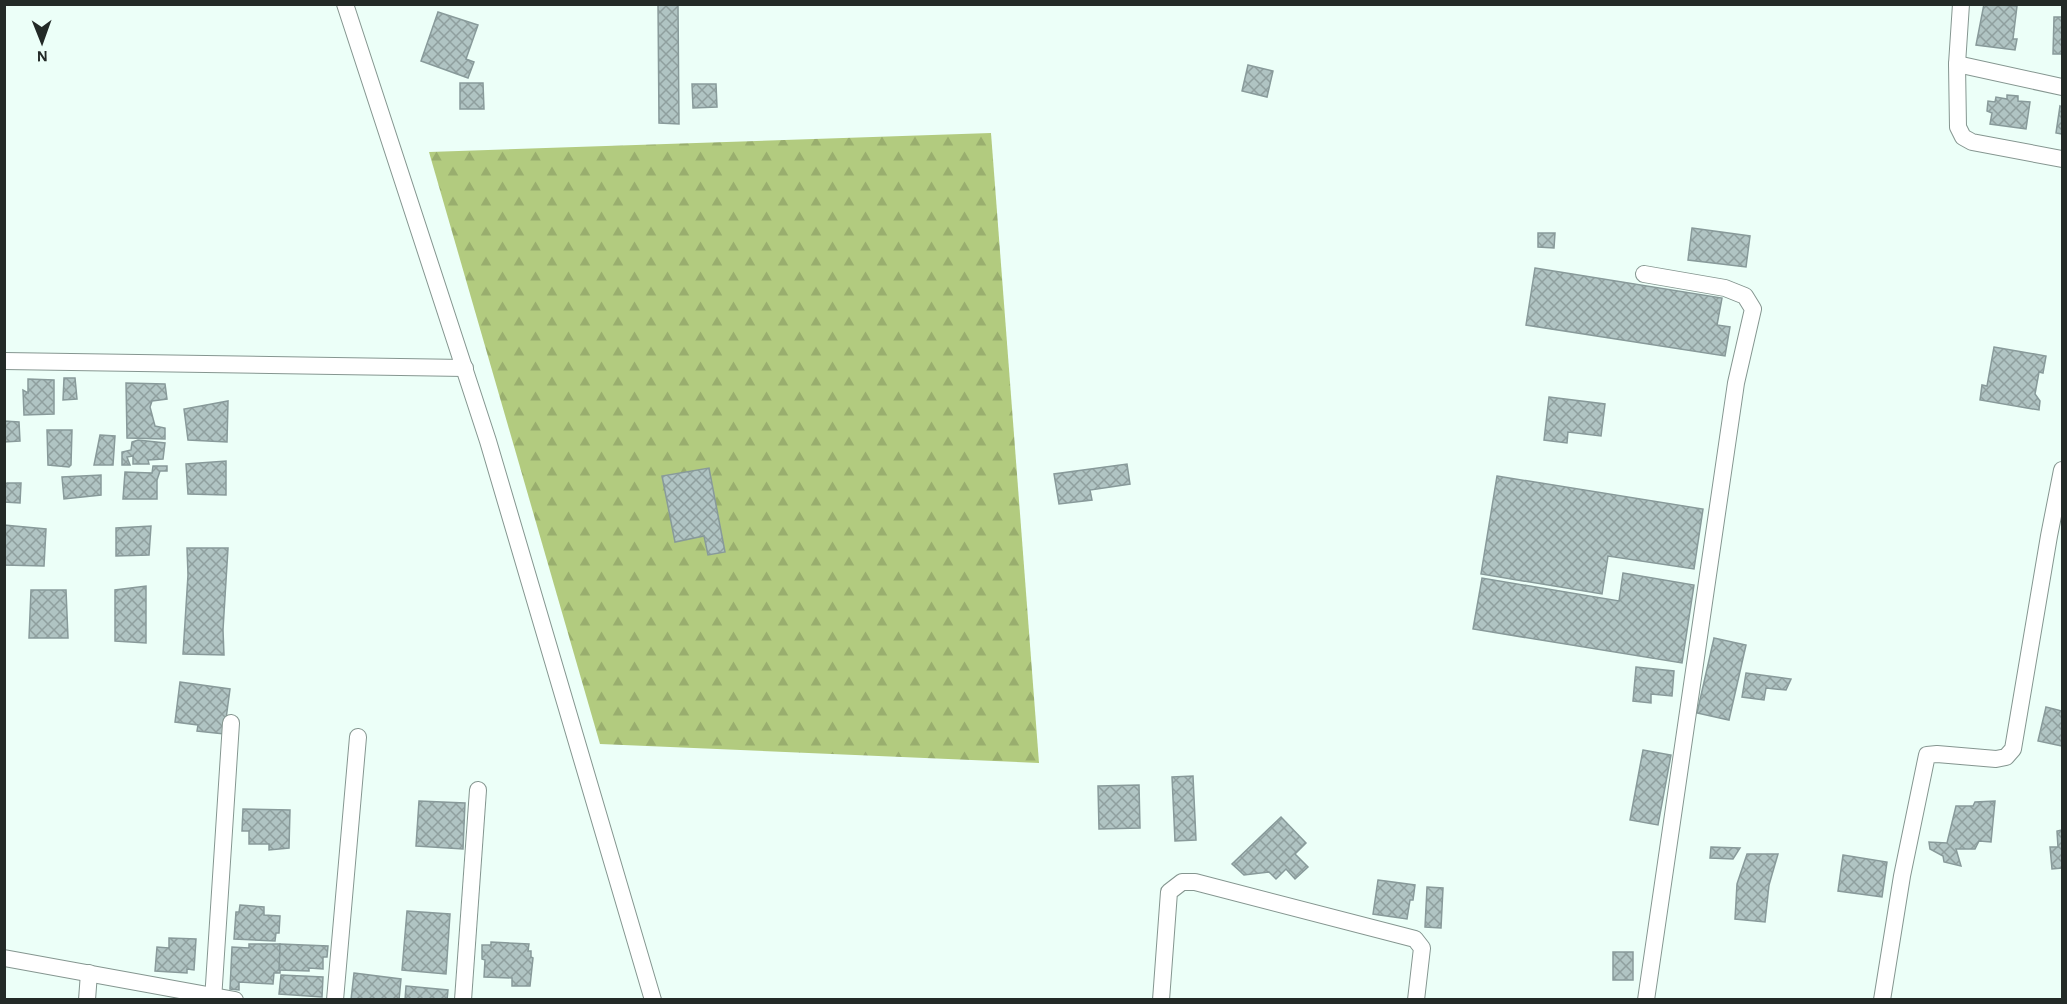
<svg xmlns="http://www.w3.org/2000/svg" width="2067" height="1004" font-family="'Alegreya Sans',sans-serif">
<defs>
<pattern id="forest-firs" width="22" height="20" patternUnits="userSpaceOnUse" patternTransform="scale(1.5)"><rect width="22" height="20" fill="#b2cb7f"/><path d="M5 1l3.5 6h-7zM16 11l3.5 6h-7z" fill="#99ae6e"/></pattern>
<pattern id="building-cross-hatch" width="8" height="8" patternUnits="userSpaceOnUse" patternTransform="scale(1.5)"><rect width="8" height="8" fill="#b0c4c3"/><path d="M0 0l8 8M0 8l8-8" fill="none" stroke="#8f9f9e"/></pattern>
</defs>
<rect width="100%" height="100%" fill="#ecfff8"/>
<path fill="url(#forest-firs)" d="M 991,133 L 1039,763 L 600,744 L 429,152 Z"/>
<g fill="url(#building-cross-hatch)" stroke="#889a9a" stroke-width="1.5">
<path d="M 658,4 L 678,4 L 679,124 L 659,123 Z"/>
<path d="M 1984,4 L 2017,6 L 2013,39 L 2017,39 L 2015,50 L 1976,45 Z"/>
<path d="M 438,12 L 478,25 L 466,59 L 474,62 L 468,78 L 421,61 Z"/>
<path d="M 2054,17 L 2062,17 L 2062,54 L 2053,54 Z"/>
<path d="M 1248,65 L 1273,71 L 1267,97 L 1242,91 Z"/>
<path d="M 460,83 L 483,83 L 484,109 L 460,109 Z"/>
<path d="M 692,84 L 716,84 L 717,107 L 693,108 Z"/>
<path d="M 2007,95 L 2018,96 L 2018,101 L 2030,102 L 2026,129 L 1990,124 L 1992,113 L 1987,111 L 1988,101 L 1995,102 L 1996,97 L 2007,99 Z"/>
<path d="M 2060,106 L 2062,107 L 2062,134 L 2056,133 Z"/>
<path d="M 1692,228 L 1750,236 L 1746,267 L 1688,260 Z"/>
<path d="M 1538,233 L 1555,233 L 1554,248 L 1538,247 Z"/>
<path d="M 1535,268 L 1722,298 L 1717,325 L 1730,327 L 1725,356 L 1526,325 Z"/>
<path d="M 1994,347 L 2046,356 L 2043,373 L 2039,372 L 2035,394 L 2040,401 L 2039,410 L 1980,400 L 1982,385 L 1987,386 Z"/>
<path d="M 64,378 L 75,378 L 77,399 L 63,400 Z"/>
<path d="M 28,379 L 54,380 L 54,414 L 24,415 L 23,390 L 28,393 Z"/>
<path d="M 126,383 L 165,384 L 167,399 L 152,401 L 150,407 L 155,426 L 165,428 L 165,439 L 127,438 Z"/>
<path d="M 1549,397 L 1605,404 L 1601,436 L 1568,432 L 1567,443 L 1544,440 Z"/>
<path d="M 228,401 L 227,442 L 188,440 L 184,409 Z"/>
<path d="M 4,421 L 19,422 L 20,441 L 4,442 Z"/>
<path d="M 47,430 L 72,430 L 71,465 L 69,467 L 48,465 Z"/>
<path d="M 100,435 L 115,436 L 113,465 L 94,465 Z"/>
<path d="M 138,440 L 165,443 L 163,459 L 148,460 L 149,464 L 133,464 L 133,456 L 127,457 L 130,465 L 122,465 L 122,452 L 131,450 L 132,442 Z"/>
<path d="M 226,461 L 226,495 L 188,494 L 186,464 Z"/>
<path d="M 1127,464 L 1130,484 L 1090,490 L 1092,500 L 1059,504 L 1054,474 Z"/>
<path d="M 153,466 L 167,466 L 167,471 L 160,471 L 157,480 L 157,499 L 123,499 L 125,472 L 152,473 Z"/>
<path d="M 709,468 L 725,552 L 708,555 L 704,536 L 675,542 L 662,476 Z"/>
<path d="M 101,475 L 101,495 L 64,499 L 62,477 Z"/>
<path d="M 1497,476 L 1703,509 L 1694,569 L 1608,556 L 1602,594 L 1481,574 Z"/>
<path d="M 7,483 L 21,483 L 20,503 L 4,502 L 4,485 Z"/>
<path d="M 4,525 L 46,529 L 44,566 L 4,565 Z"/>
<path d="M 151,526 L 149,555 L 116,556 L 116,528 Z"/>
<path d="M 187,548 L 228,548 L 223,630 L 224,655 L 183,654 L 188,575 Z"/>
<path d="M 1623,573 L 1694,585 L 1682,663 L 1473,629 L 1482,578 L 1619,601 Z"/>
<path d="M 146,586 L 146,643 L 115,641 L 115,590 Z"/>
<path d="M 31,590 L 66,590 L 68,638 L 29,638 Z"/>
<path d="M 1714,638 L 1746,645 L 1729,720 L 1697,713 Z"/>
<path d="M 1636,667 L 1674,671 L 1672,696 L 1651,694 L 1651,703 L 1633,701 Z"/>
<path d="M 1746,673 L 1791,679 L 1786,690 L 1766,688 L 1764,700 L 1742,697 Z"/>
<path d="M 180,682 L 230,689 L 224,734 L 197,731 L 198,725 L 175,722 Z"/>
<path d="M 2046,707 L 2062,711 L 2062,746 L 2038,741 Z"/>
<path d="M 1643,750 L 1671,755 L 1658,825 L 1630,820 Z"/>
<path d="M 1193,776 L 1196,840 L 1175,841 L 1172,777 Z"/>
<path d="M 1139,785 L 1140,828 L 1099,829 L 1098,786 Z"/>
<path d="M 419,801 L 465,803 L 463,849 L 416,846 Z"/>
<path d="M 1995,801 L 1991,842 L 1979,841 L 1975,849 L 1956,849 L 1961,866 L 1944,862 L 1943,856 L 1930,849 L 1929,842 L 1947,843 L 1956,806 L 1973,806 L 1975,802 Z"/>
<path d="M 243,809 L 290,810 L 289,848 L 269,850 L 269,844 L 249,844 L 249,831 L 242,831 Z"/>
<path d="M 1281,817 L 1306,843 L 1295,854 L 1308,867 L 1295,879 L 1286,869 L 1276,879 L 1269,872 L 1244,875 L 1232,864 Z"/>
<path d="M 2062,830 L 2062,868 L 2052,869 L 2050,847 L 2058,847 L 2057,831 Z"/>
<path d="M 1711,847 L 1740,848 L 1733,859 L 1710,858 Z"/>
<path d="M 1747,854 L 1778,854 L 1769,885 L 1765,922 L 1735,919 L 1737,884 Z"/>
<path d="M 1843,855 L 1887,862 L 1882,897 L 1838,891 Z"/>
<path d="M 1378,880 L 1415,885 L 1413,900 L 1410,900 L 1407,919 L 1373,914 Z"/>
<path d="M 1427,887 L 1443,888 L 1441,928 L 1425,927 Z"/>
<path d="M 240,905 L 264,907 L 264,915 L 280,916 L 279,933 L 276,933 L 275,941 L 234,939 L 236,912 L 239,912 Z"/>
<path d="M 407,911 L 450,914 L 446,974 L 402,970 Z"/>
<path d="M 169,938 L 196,939 L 194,970 L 187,969 L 187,973 L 155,971 L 157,947 L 169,948 Z"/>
<path d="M 491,942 L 529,944 L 528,951 L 531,951 L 531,957 L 533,958 L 530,986 L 512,986 L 512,978 L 484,977 L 485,960 L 482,959 L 482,945 L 491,945 Z"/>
<path d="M 249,944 L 280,944 L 280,973 L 274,973 L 273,984 L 239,982 L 239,990 L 230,989 L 232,947 L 249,948 Z"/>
<path d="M 280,944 L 328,946 L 327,957 L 323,957 L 323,969 L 309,968 L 309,971 L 279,970 Z"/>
<rect x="1613" y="952" width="20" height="28"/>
<path d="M 354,973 L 401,979 L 399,1000 L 351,1000 Z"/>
<path d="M 281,975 L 323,977 L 322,997 L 279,994 Z"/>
<path d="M 406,986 L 448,990 L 447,1000 L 405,1000 Z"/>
</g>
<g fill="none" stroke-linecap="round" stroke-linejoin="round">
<defs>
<g id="street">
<path d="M 345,4 L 488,441 L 653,1000"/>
<path d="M 1961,4 L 1957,64 L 1958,127 L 1963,137 L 1972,142 L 2062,159"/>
<path d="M 1957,64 L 2062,87"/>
<path d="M 1644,274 L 1725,288 L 1745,296 L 1753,309 L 1736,383 L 1646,1000"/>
<path d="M 4,361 L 465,368"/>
<path d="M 4,958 L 235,1000"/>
<path d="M 87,1000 L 89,973"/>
<path d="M 213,1000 L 231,723"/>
<path d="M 335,1000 L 358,737"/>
<path d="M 463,1000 L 478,790"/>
<path d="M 1161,1000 L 1169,892 L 1182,882 L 1195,882 L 1415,939 L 1422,948 L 1416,1000"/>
<path d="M 1882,1000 L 1902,876 L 1927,755 L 1937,754 L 1996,759 L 2006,757 L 2013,749 L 2049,536 L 2062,470"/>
</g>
</defs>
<use href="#street" stroke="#859690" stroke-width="18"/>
<use href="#street" stroke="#fff" stroke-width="16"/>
</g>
<rect width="2067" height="1004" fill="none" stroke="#232a27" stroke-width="12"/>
<g transform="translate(42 42) rotate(179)" stroke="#ecfff8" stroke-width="4.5" paint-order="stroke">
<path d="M0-4.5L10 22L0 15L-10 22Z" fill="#232a27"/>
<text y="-9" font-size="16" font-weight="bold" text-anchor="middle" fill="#232a27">N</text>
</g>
</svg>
